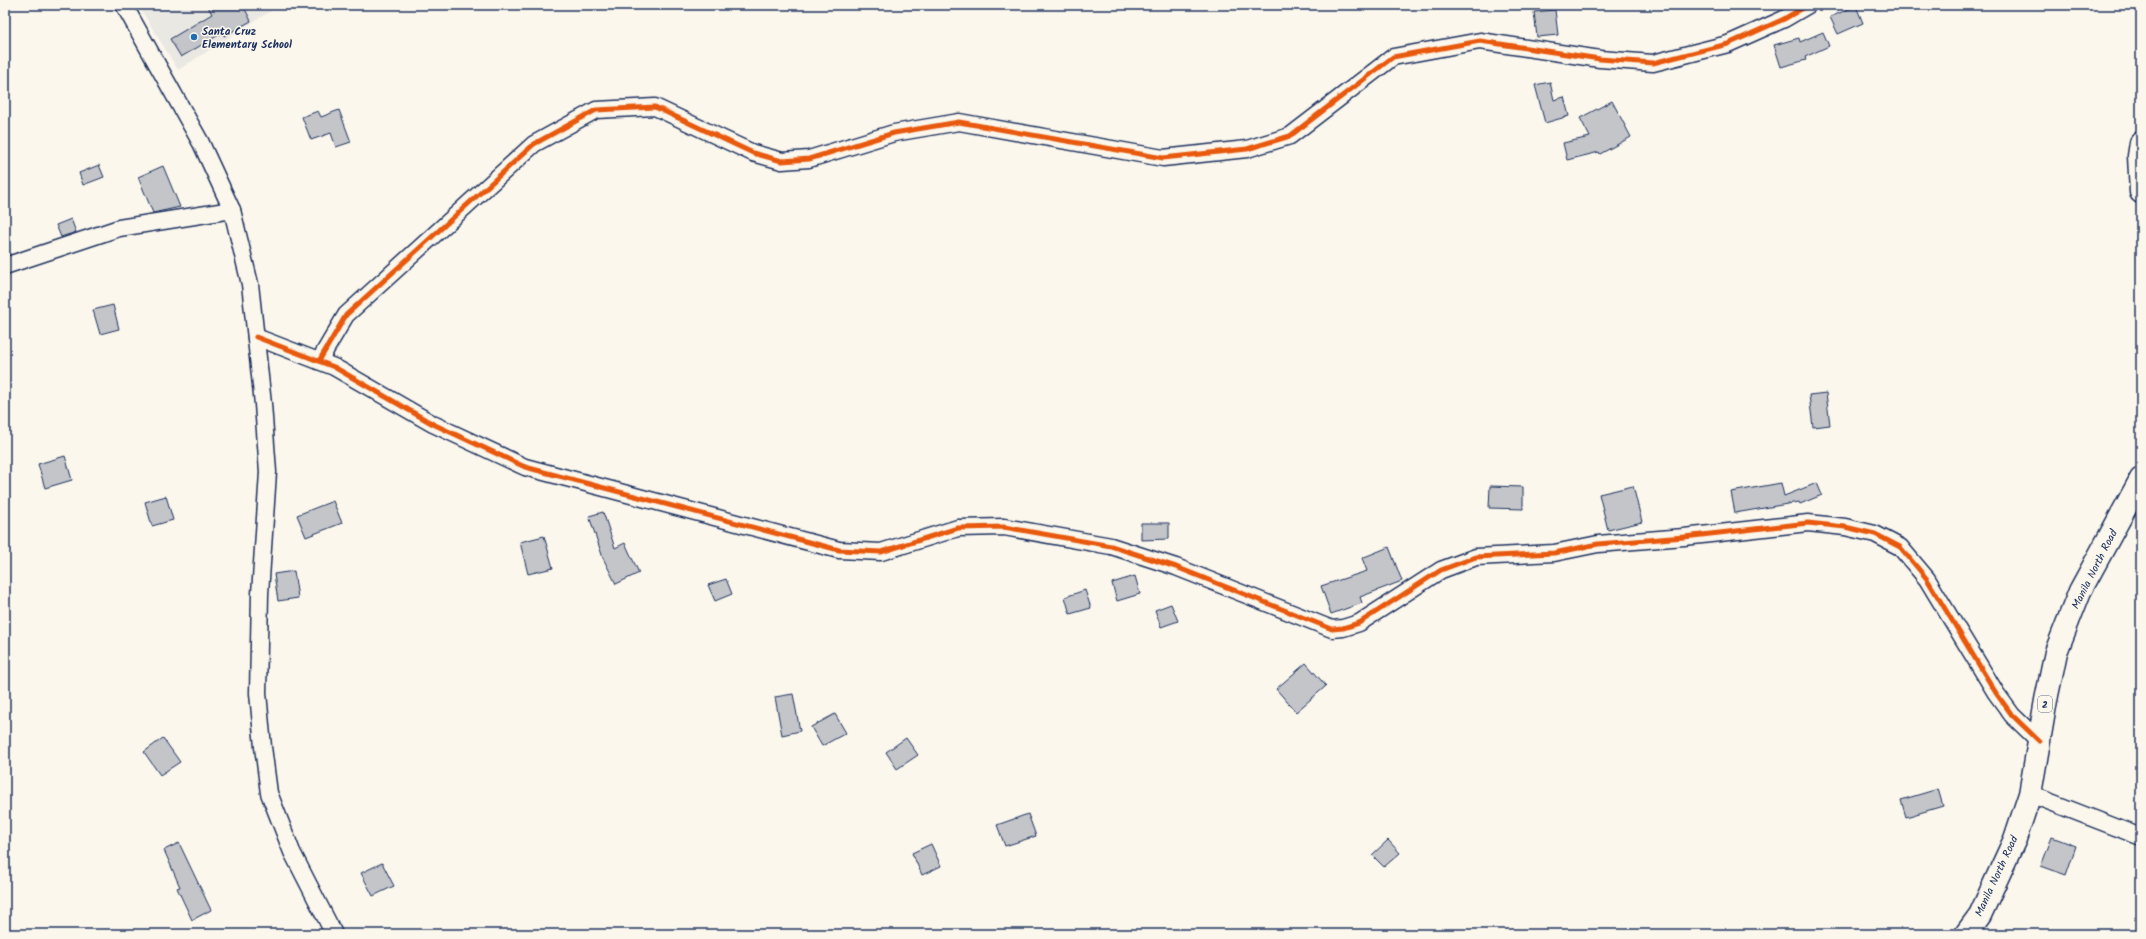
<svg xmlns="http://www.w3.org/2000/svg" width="2146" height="939" font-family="Kalam,sans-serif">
<rect width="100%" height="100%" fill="#fbf7ec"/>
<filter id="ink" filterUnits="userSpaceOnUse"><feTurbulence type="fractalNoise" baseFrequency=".025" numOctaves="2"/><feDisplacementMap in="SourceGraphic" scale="8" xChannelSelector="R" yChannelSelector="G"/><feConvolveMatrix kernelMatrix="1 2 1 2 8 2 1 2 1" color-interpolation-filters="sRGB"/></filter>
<g filter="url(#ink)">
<path fill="#eae8e2" d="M 138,5 L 280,5 L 178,70 Z"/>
<g fill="#c3c5c9" stroke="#1b2f5e">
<path d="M 207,5 L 243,5 L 251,21 L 224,36 L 222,33 L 181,57 L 170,39 L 212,14 Z"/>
<path d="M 1856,6 L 1863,23 L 1838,34 L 1830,17 Z"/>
<path d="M 1555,10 L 1558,35 L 1537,37 L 1534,12 Z"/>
<path d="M 1823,32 L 1829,46 L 1805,57 L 1806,60 L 1781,67 L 1774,45 L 1799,38 L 1800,42 Z"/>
<path d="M 1550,82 L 1554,100 L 1564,97 L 1569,116 L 1545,123 L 1535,85 Z"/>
<path d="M 1612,101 L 1631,137 L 1600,154 L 1599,152 L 1567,160 L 1563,143 L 1590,137 L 1580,118 Z"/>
<path d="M 339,110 L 351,142 L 336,147 L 331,133 L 311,140 L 302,117 L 318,111 L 321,117 Z"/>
<path d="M 99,165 L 104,177 L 83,185 L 79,173 Z"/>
<path d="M 163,166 L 180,207 L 153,213 L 138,177 Z"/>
<path d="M 71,219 L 76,232 L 61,237 L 56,225 Z"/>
<path d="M 113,305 L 119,329 L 100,334 L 93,310 Z"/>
<path d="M 1826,393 L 1830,425 L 1813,427 L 1809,395 Z"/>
<path d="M 65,456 L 72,480 L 45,488 L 38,464 Z"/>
<path d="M 1781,483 L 1784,496 L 1817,483 L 1822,495 L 1800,504 L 1799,502 L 1735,513 L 1731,492 Z"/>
<path d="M 1490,486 L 1523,487 L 1523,509 L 1489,508 Z"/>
<path d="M 1633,486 L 1642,522 L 1608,530 L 1599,494 Z"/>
<path d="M 166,496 L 173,520 L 152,526 L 145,502 Z"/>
<path d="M 333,501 L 342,523 L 306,537 L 297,515 Z"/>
<path d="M 603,512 L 615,548 L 625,543 L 639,573 L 616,584 L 603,558 L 589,516 Z"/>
<path d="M 1141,523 L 1169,523 L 1169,539 L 1141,540 Z"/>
<path d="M 544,536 L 553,568 L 528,574 L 520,542 Z"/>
<path d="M 1389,547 L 1402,581 L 1360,597 L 1362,603 L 1331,614 L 1321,586 L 1367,571 L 1362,558 Z"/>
<path d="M 294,571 L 298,598 L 278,601 L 274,574 Z"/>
<path d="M 1135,576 L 1140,594 L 1117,601 L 1112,583 Z"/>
<path d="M 726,579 L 732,594 L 715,601 L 708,585 Z"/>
<path d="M 1085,590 L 1091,608 L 1070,614 L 1065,597 Z"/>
<path d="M 1171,604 L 1178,621 L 1161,627 L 1155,610 Z"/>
<path d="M 1306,663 L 1326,686 L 1296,712 L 1276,689 Z"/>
<path d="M 793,694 L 800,731 L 782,735 L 775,697 Z"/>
<path d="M 835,714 L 846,733 L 822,746 L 811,727 Z"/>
<path d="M 163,738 L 180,762 L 160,775 L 144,752 Z"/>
<path d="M 906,738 L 918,755 L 897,769 L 886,752 Z"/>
<path d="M 1938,789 L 1943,806 L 1906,817 L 1901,800 Z"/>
<path d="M 1028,814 L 1036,836 L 1005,846 L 997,825 Z"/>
<path d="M 2052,837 L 2076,846 L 2066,875 L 2041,866 Z"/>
<path d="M 1388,840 L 1400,853 L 1384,867 L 1372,855 Z"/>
<path d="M 179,843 L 211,910 L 192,920 L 177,888 L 180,887 L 164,850 Z"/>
<path d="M 931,844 L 941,866 L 922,875 L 912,853 Z"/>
<path d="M 382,863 L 394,886 L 373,896 L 361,873 Z"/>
</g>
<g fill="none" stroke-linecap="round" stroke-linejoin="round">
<defs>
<g id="street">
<path d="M 124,5 L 201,143 L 232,210 L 250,284 L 263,404 L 268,472 L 260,594 L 258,693 L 263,747 L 269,793 L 292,852 L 334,934"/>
<path d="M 5,266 L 119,228 L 232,210"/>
<path d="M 256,337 L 334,367 L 433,424 L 525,467 L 839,550 L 881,552 L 958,528 L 1004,527 L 1111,546 L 1176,567 L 1332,629 L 1343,628 L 1359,623 L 1441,570 L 1476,557 L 1554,553 L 1598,544 L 1684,537 L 1808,523 L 1845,527 L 1875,534 L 1900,547 L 1927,579 L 1996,693 L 2012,715 L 2039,741"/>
<path d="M 319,361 L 346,315 L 534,144 L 596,110 L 655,107 L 753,153 L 782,161 L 809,159 L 894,133 L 959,122 L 1163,158 L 1247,149 L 1290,136 L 1393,57 L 1480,41 L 1600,59 L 1653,63 L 1728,44 L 1784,19 L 1808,5"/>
<path d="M 2030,794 L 2141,837"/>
</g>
<g id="highway">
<path d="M 2141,143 L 2139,156 L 2141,192"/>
<path d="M 1966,934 L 1980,915 L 2015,839 L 2030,794 L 2046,700 L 2056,652 L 2080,591 L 2141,479"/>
</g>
</defs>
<use href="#street" stroke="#1b2f5e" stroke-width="19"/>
<use href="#highway" stroke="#1b2f5e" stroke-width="25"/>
<use href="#street" stroke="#fbf7ec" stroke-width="16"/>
<use href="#highway" stroke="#fbf7ec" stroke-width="22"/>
<defs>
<g id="cycleway">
<path d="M 256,337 L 334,367 L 433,424 L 525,467 L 839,550 L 881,552 L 958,528 L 1004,527 L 1111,546 L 1176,567 L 1332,629 L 1343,628 L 1359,623 L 1441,570 L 1476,557 L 1554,553 L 1598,544 L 1684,537 L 1808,523 L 1845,527 L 1875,534 L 1900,547 L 1927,579 L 1996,693 L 2012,715 L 2039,741"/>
<path d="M 319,361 L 346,315 L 534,144 L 596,110 L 655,107 L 753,153 L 782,161 L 809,159 L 894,133 L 959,122 L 1163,158 L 1247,149 L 1290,136 L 1393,57 L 1480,41 L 1600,59 L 1653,63 L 1728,44 L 1784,19 L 1808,5"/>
</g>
</defs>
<use href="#cycleway" stroke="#fbf7ec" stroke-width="8"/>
<use href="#cycleway" stroke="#e8590c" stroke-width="5"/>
</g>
</g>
<circle fill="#1f6fb2" stroke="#fbf7ec" stroke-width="1.5" cx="194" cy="37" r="4"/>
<g text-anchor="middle" stroke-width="3" stroke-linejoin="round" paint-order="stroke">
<rect fill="#fbf7ec" stroke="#5e6b89" stroke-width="1" x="2038" y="696" width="14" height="16" rx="3"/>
<g font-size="10" font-weight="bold" fill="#1b2f5e">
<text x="2045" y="708">2</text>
</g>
<g font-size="11" font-weight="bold" fill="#1b2f5e" stroke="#fbf7ec" text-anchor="start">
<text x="202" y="35">Santa Cruz<tspan x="202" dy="13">Elementary School</tspan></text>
</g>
<g font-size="11" fill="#1b2f5e" stroke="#fbf7ec">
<text transform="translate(2094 569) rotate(-63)" y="4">Manila North Road</text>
<text transform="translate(1996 876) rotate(-65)" y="4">Manila North Road</text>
</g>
</g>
<rect width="2146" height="939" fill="none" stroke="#fbf7ec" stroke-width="20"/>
<rect x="10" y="10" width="2126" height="919" fill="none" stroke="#1b2f5e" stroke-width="1.5" filter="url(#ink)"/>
</svg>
